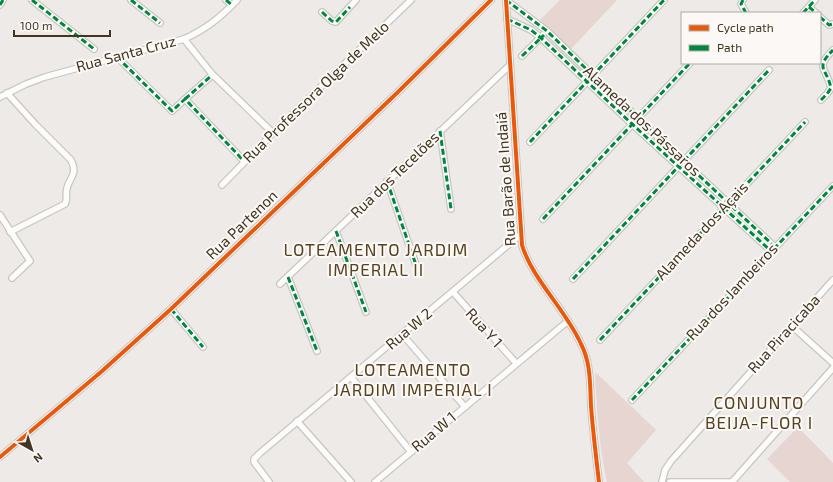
<svg xmlns="http://www.w3.org/2000/svg" width="833" height="482" font-family="'Exo 2',sans-serif">
<rect width="100%" height="100%" fill="#edeae7"/>
<g fill="#e6d5d0">
<path d="M 560,0 L 617,0 L 570,50 L 540,20 Z"/>
<path d="M 595,372 L 656,430 L 627,463 L 644,482 L 607,482 C 599,446 597,409 595,372 Z"/>
<path d="M 798,427 L 833,463 L 833,482 L 790,482 L 767,459 Z"/>
</g>
<g fill="none" stroke-linecap="round" stroke-linejoin="round">
<defs>
<g id="minor">
<path d="M 32,0 L 94,49"/>
<path d="M 131,0 L 160,23"/>
<path d="M 226,0 L 232,5"/>
<path d="M 506,0 L 522,245 C 532,279 566,310 581,344 C 591,363 590,385 591,406 C 593,432 596,457 599,482"/>
<path d="M 506,0 L 547,31 L 607,89 L 775,247"/>
<path d="M 743,0 L 741,4 L 746,13"/>
<path d="M 0,5 L 3,0"/>
<path d="M 809,7 L 816,13"/>
<path d="M 322,12 L 332,21 L 336,22 L 356,0"/>
<path d="M 803,13 L 815,0"/>
<path d="M 820,17 L 829,25 L 833,24"/>
<path d="M 507,19 L 531,30 L 541,38 L 632,124 L 771,251"/>
<path d="M 184,39 L 212,74 L 273,133"/>
<path d="M 522,56 L 543,35"/>
<path d="M 117,57 L 172,111 L 185,99 L 243,160"/>
<path d="M 7,93 L 35,124 L 71,160 C 78,175 70,176 67,188 C 65,194 68,199 65,204 L 10,232"/>
<path d="M 0,97 L 26,84 L 45,77 L 184,39 C 206,29 220,18 237,0"/>
<path d="M 185,99 L 210,77"/>
<path d="M 821,100 L 827,94 L 831,88 C 827,68 814,69 833,50"/>
<path d="M 440,131 L 451,209"/>
<path d="M 530,142 L 664,0"/>
<path d="M 387,181 L 416,265"/>
<path d="M 222,185 L 273,133 L 411,0"/>
<path d="M 0,215 L 30,261 L 12,278"/>
<path d="M 543,219 L 690,63"/>
<path d="M 336,231 L 366,312"/>
<path d="M 288,277 L 317,351"/>
<path d="M 573,279 L 769,70"/>
<path d="M 280,284 L 510,65"/>
<path d="M 453,292 L 516,363"/>
<path d="M 171,309 L 203,347"/>
<path d="M 792,326 L 833,363"/>
<path d="M 402,334 L 465,407"/>
<path d="M 600,340 L 805,122"/>
<path d="M 351,377 L 411,452"/>
<path d="M 632,400 L 833,186"/>
<path d="M 297,421 L 351,482"/>
<path d="M 0,457 L 101,372 L 171,309 L 398,92 L 491,0"/>
<path d="M 269,482 L 254,462 L 254,459 L 260,453 L 520,235"/>
<path d="M 375,482 L 568,321"/>
<path d="M 662,482 L 665,470 L 671,461 L 833,280"/>
<path d="M 670,482 L 732,482 L 833,368"/>
</g>
</defs>
<use href="#minor" stroke="#c9c6c3" stroke-width="8"/>
<use href="#minor" stroke="#fcfcfb" stroke-width="5.5"/>
<g stroke="#00873e" stroke-width="3" stroke-dasharray="6 3" stroke-linecap="butt">
<path d="M 32,0 L 94,49"/>
<path d="M 131,0 L 160,23"/>
<path d="M 226,0 L 232,5"/>
<path d="M 506,0 L 547,31 L 607,89 L 775,247"/>
<path d="M 743,0 L 741,4 L 746,13"/>
<path d="M 0,5 L 3,0"/>
<path d="M 809,7 L 816,13"/>
<path d="M 322,12 L 332,21 L 336,22 L 350,7"/>
<path d="M 803,13 L 815,0"/>
<path d="M 820,17 L 829,25 L 833,24"/>
<path d="M 507,19 L 531,30 L 541,38 L 632,124 L 771,251"/>
<path d="M 522,56 L 544,35"/>
<path d="M 117,57 L 172,111 L 185,99 L 243,160"/>
<path d="M 185,99 L 210,77"/>
<path d="M 821,100 L 827,94 L 831,88 C 827,68 814,69 833,50"/>
<path d="M 440,131 L 451,209"/>
<path d="M 530,142 L 664,0"/>
<path d="M 387,181 L 416,265"/>
<path d="M 543,219 L 690,63"/>
<path d="M 336,231 L 366,312"/>
<path d="M 288,277 L 317,351"/>
<path d="M 573,279 L 769,70"/>
<path d="M 171,309 L 203,347"/>
<path d="M 600,340 L 805,122"/>
<path d="M 632,400 L 833,186"/>
</g>
<defs>
<g id="cycleway">
<path d="M 506,0 L 522,245 C 532,279 566,310 581,344 C 591,363 590,385 591,406 C 593,432 596,457 599,482"/>
<path d="M 0,457 L 101,372 L 171,309 L 398,92 L 491,0"/>
</g>
</defs>
<use href="#cycleway" stroke="#fbf8f6" stroke-width="6"/>
<use href="#cycleway" stroke="#e8590c" stroke-width="4"/>
</g>
<g text-anchor="middle" stroke-width="4" stroke-linejoin="round" paint-order="stroke">
<g font-size="15" fill="#423623" stroke="#fbf8f6">
<text transform="translate(126 54) rotate(-15)" y="5">Rua Santa Cruz</text>
<text transform="translate(316 92) rotate(-44)" y="5">Rua Professora Olga de Melo</text>
<text transform="translate(642 121) rotate(43)" y="5">Alameda dos Pássaros</text>
<text transform="translate(395 175) rotate(-44)" y="5">Rua dos Tecelões</text>
<text transform="translate(506 179) rotate(-94)" y="5">Rua Barão de Indaiá</text>
<text transform="translate(242 225) rotate(-44)" y="5">Rua Partenon</text>
<text transform="translate(702 231) rotate(-47)" y="5">Alameda dos Açais</text>
<text transform="translate(732 292) rotate(-47)" y="5">Rua dos Jambeiros</text>
<text transform="translate(484 328) rotate(48)" y="5">Rua Y 1</text>
<text transform="translate(409 329) rotate(-40)" y="5">Rua W 2</text>
<text transform="translate(784 334) rotate(-48)" y="5">Rua Piracicaba</text>
<text transform="translate(434 432) rotate(-40)" y="5">Rua W 1</text>
</g>
<g font-size="17" letter-spacing="1" fill="#55421e" stroke="#fbf8f6">
<text x="376" y="256">LOTEAMENTO JARDIM<tspan x="376" dy="20">IMPERIAL II</tspan></text>
<text x="413" y="376">LOTEAMENTO<tspan x="413" dy="20">JARDIM IMPERIAL I</tspan></text>
<text x="759" y="409">CONJUNTO<tspan x="759" dy="20">BEIJA-FLOR I</tspan></text>
</g>
</g>
<rect x="681" y="12" width="140" height="52" fill="#fbf8f6" stroke="#b1aaa2"/>
<rect x="689" y="25" width="20" height="6" fill="#e8590c" stroke="#b1aaa2"/>
<text x="717" y="32" font-size="12" fill="#423623">Cycle path</text>
<rect x="689" y="45" width="20" height="6" fill="#00873e" stroke="#b1aaa2"/>
<text x="717" y="52" font-size="12" fill="#423623">Path</text>
<g transform="translate(32 450) rotate(141)" stroke="#fbf8f6" stroke-width="3" paint-order="stroke">
<path d="M0-3L7 15L0 10L-7 15Z" fill="#423623"/>
<text y="-6" font-size="11" font-weight="bold" text-anchor="middle" fill="#423623">N</text>
</g>
<path d="M14 30v6h96v-6" fill="none" stroke="#423623" stroke-width="2"/>
<text x="20" y="30" font-size="12" fill="#423623" stroke="#fbf8f6" stroke-width="3" paint-order="stroke">100 m</text>
</svg>
